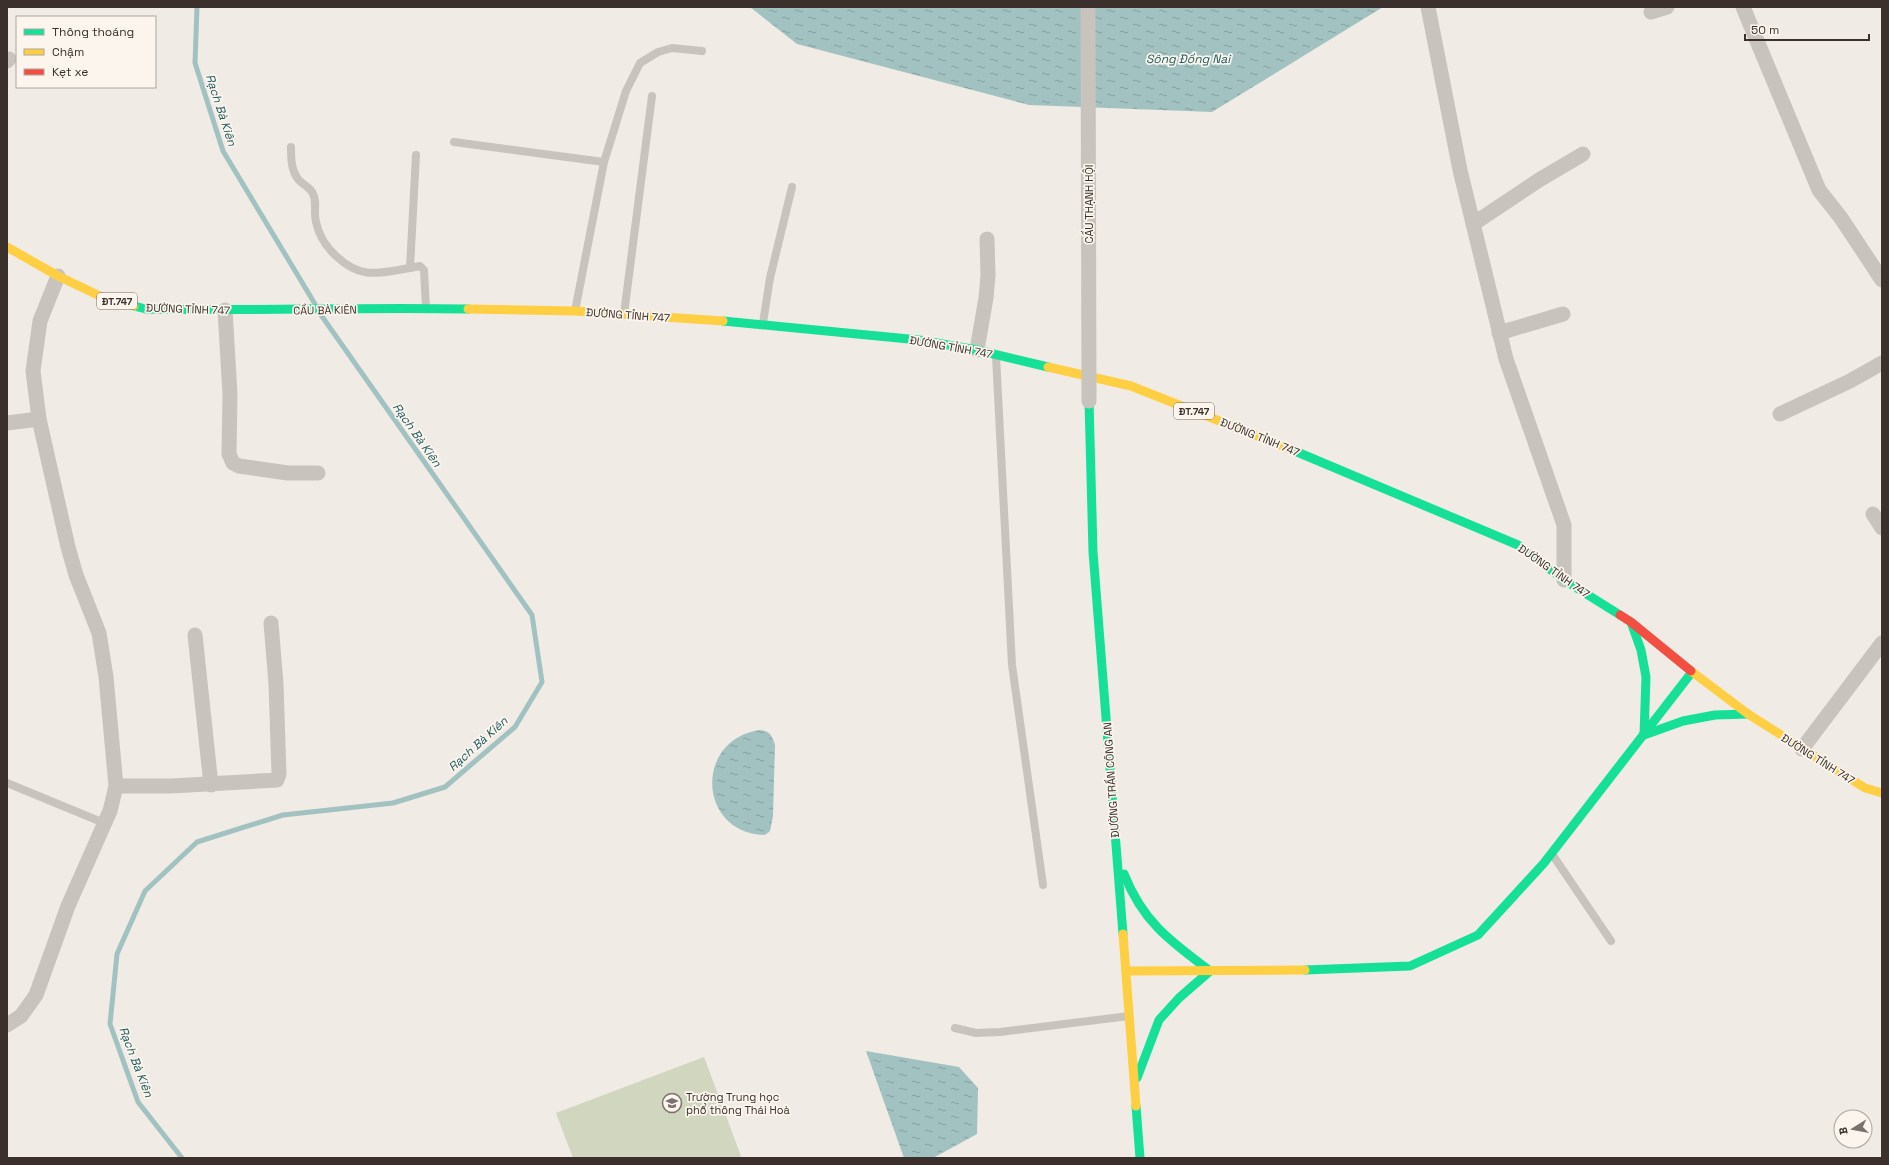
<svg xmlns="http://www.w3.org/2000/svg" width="1889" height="1165" font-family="'Space Grotesk',sans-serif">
<defs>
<pattern id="water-ripples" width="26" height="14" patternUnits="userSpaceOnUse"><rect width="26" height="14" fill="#a1c2c1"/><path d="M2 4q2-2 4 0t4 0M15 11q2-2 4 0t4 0" fill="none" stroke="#849e9d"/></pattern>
</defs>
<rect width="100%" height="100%" fill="#f0ebe5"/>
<path fill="#d1d6bf" d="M 704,1057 L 741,1156 L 737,1158 L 573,1158 L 556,1113 Z"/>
<g fill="url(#water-ripples)">
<path d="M 750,7 L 1383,7 L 1212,112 L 1029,105 L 797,44 Z"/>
<path d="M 760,730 C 770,731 772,736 775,745 L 773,816 L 770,831 L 765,835 C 697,833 694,739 760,730 Z"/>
<path d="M 866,1051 L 959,1067 L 978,1088 L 977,1134 L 933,1158 L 904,1158 Z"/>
</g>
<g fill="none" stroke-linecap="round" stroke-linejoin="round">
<g stroke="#a1c2c1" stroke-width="5">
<path d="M 197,7 L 195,63 L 223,151 L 315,304"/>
<path d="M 182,1158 L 138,1102 L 110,1024 L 117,954 L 145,891 L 197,842 L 283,815 L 393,803 L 445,787 L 515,727 L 542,682 L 532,615 L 321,315"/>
</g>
<g stroke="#c9c3be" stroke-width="8">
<path d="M 454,142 L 604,162 L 575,311"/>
<path d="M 291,147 C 291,158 291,170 298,179 C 302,184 309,187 312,192 C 318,201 313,212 316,222 C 319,236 325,246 336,256 C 362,280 378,273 410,268"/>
<path d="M 416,155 L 410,268 L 420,266 L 424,270 L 426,308"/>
<path d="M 604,162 L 626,91 L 640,63 L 658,52 L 672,48 L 702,51"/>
<path d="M 624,314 L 652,96"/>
<path d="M 763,323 L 770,278 L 792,187"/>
<path d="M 996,356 L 1012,665 L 1043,885"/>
<path d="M 7,783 L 104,823"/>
<path d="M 1552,854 L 1611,941"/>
<path d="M 955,1028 L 976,1033 L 1000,1032 L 1129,1016"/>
</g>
<g stroke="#c9c3be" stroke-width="15">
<path d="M 1428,7 L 1460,170 L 1506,359 L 1564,525 L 1564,580"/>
<path d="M 1743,7 L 1819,190 L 1841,218 L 1882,280"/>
<path d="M 1651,12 L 1667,7"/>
<path d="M 7,61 L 9,59"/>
<path d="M 1473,224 L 1539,180 L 1583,154"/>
<path d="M 225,310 L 230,394 L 229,454 L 233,463 L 239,466 L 288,473 L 318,473"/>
<path d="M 1499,333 L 1563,314"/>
<path d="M 977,350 L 986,298 L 988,275 L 987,239"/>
<path d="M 1780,414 L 1850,381 L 1882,363"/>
<path d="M 7,423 L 39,419"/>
<path d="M 1873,514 L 1882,528"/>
<path d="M 195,635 L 211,785"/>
<path d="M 1802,749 L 1882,643"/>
<path d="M 116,786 L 171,786 L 277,780 L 279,774 L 276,684 L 271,623"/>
<path d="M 7,1025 L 21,1016 L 36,995 L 68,906 L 110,811 L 116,786 L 106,677 L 99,633 L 76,575 L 68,547 L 39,419 L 33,371 L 40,321 L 58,276"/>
</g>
<g stroke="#16e098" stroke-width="9">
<path d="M 134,306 L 146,309 C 253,311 360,307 468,309"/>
<path d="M 723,321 L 919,340 L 977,350 L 1048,367"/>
<path d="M 1089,401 L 1093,552 L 1123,934"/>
<path d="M 1290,449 L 1518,545 L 1564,580 L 1620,615"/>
<path d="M 1631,622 L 1641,650 L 1646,677 L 1644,735 L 1683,721 L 1715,715 L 1748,714"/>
<path d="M 1124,874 C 1143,922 1170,941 1210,971 L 1179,998 L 1159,1020 L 1137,1078"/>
<path d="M 1305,970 L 1410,966 L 1478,935 L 1544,863 L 1692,672"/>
<path d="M 1136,1106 L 1140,1158"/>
</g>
<g stroke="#ffcf43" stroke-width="9">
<path d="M 7,247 L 58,276 L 102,297 L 134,306"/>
<path d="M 468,309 L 575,311 L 723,321"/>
<path d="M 1048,367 L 1131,386 L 1290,449"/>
<path d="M 1691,671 L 1748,714 L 1865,788 L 1882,793"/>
<path d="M 1123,934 L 1136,1106"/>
<path d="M 1126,971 L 1305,970"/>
</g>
<path stroke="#f24e42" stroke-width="9" d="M 1620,615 L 1631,622 L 1691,671"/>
<path stroke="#c9c3be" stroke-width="15" d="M 1088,7 L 1089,401"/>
</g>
<defs>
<symbol id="school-ring" viewBox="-11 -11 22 22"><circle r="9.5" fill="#fbf5ee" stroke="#7a716c" stroke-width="1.5"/><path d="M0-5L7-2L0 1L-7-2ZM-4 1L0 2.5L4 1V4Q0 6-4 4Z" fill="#7a716c"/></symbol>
</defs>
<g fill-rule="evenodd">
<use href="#school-ring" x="661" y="1092" width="22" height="22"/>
</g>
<g text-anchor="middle" stroke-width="3.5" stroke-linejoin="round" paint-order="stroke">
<g fill="#fbf5ee" stroke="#756b66" stroke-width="1">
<rect x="97" y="293" width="40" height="16" rx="3"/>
<rect x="1174" y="403" width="40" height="16" rx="3"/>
</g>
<g font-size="10" font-weight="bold" fill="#3b302b">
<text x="117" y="305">ĐT.747</text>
<text x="1194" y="415">ĐT.747</text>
</g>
<g font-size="11" fill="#3b302b" stroke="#fbf5ee">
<text transform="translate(1089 204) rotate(-90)" y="4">CẦU THẠNH HỘI</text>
<text transform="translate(188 309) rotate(2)" y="4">ĐƯỜNG TỈNH 747</text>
<text transform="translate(325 310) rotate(-1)" y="4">CẦU BÀ KIÊN</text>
<text transform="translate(628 315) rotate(4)" y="4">ĐƯỜNG TỈNH 747</text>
<text transform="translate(951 347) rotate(10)" y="4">ĐƯỜNG TỈNH 747</text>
<text transform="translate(1260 437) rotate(22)" y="4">ĐƯỜNG TỈNH 747</text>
<text transform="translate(1554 571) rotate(35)" y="4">ĐƯỜNG TỈNH 747</text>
<text transform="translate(1818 759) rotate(32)" y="4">ĐƯỜNG TỈNH 747</text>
<text transform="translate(1111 780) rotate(-94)" y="4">ĐƯỜNG TRẦN CÔNG AN</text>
</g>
<g font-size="11" fill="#3b302b" stroke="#fbf5ee" text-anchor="start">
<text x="686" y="1101">Trường Trung học<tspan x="686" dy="13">phổ thông Thái Hoà</tspan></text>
</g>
<g font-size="12" font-style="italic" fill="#1f5a5e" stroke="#fbf5ee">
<text x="1188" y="63">Sông Đồng Nai</text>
<text transform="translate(221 110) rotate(72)" y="4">Rạch Bà Kiên</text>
<text transform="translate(417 435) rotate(55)" y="4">Rạch Bà Kiên</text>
<text transform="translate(478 744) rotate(-42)" y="4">Rạch Bà Kiên</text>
<text transform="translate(136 1062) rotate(69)" y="4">Rạch Bà Kiên</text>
</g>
</g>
<rect width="1889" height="1165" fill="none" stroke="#3b302b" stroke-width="16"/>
<rect x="16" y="16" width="140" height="72" fill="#fbf5ee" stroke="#aea6a0"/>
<rect x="24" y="29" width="20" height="6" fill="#16e098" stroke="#aea6a0"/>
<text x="52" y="36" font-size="12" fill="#3b302b">Thông thoáng</text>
<rect x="24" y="49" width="20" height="6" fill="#ffcf43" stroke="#aea6a0"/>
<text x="52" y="56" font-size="12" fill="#3b302b">Chậm</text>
<rect x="24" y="69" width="20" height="6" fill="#f24e42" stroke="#aea6a0"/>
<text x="52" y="76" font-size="12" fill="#3b302b">Kẹt xe</text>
<g transform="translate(1853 1129) rotate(259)"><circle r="19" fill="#fbf5ee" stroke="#aea6a0"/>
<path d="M0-3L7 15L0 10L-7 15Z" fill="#7a716c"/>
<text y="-6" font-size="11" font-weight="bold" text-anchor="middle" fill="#3b302b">B</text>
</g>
<path d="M1745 34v6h124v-6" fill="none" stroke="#3b302b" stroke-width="2"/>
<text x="1751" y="34" font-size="12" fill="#3b302b" stroke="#fbf5ee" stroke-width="3" paint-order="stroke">50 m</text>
</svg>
